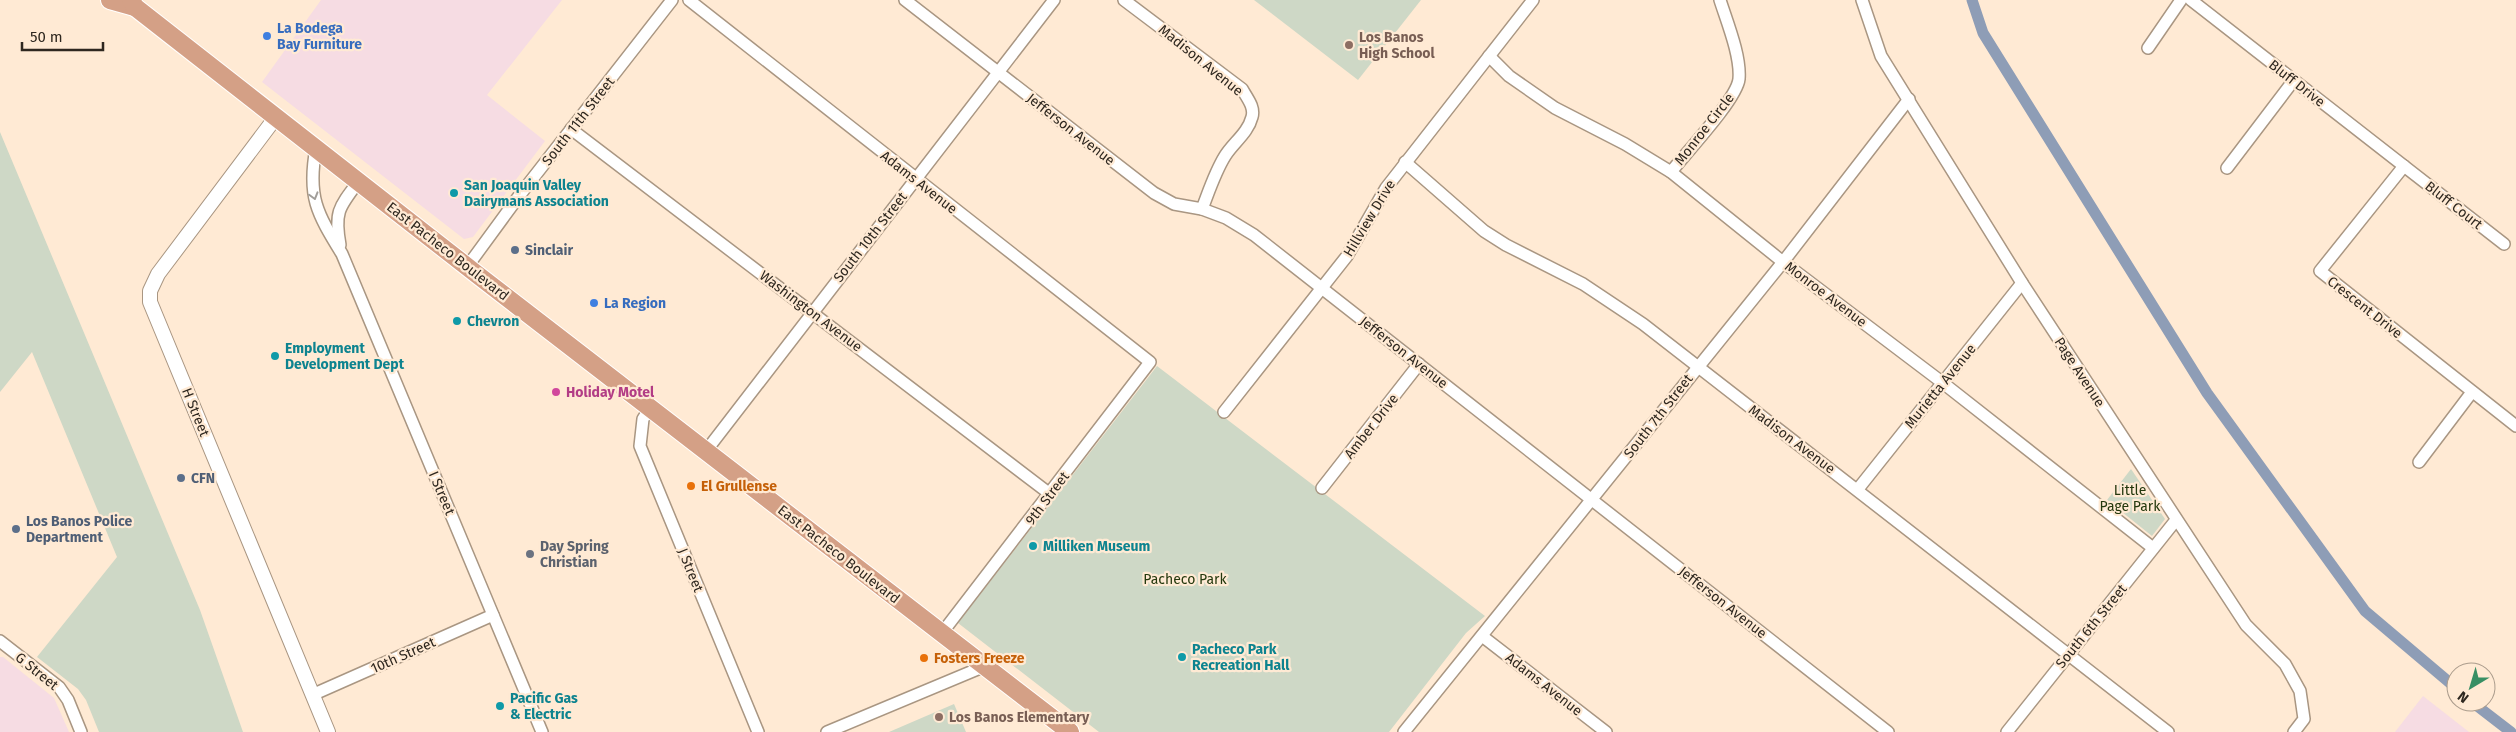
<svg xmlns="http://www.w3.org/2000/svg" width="2516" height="732" font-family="'Fira Sans',sans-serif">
<rect width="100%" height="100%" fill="#ffead4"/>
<g fill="#f6dce3">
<path d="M 321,0 L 562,0 L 487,95 L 545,141 L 473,237 L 464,239 L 262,82 Z"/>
<path d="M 0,657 L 3,657 L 54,698 L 69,732 L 0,732 Z"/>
<path d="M 2423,696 L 2469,732 L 2395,732 Z"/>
</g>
<g fill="#ced8c6">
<path d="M 1254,0 L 1421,0 L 1358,80 Z"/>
<path d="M 0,132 L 200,610 L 243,732 L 99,732 L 86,700 L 78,689 L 37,657 L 117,557 L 32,352 L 0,392 Z"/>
<path d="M 1157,366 L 1485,616 L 1466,633 L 1389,732 L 1099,732 L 958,623 Z"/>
<path d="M 2131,469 L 2165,519 L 2152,536 L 2107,500 Z"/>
<path d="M 954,704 L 966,732 L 889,732 Z"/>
</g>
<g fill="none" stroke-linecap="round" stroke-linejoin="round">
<g stroke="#8e9db6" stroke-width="11">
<path d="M 1972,0 L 1983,33 L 2207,393 L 2365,611 L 2456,688"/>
<path d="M 2472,702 L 2511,732"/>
</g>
<defs>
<g id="minor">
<path d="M 689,0 L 1150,362 L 942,633"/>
<path d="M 905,0 L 1154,193 L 1174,204 L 1202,209 L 1226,218 L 1254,235 L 1888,732"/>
<path d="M 1124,0 L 1242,89 C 1247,98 1255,107 1252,117 C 1248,133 1233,143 1225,156 C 1215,172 1209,191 1202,209"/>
<path d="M 1862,0 L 1881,56 L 2022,283 L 2246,625 L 2285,664 L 2300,691 L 2304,719 L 2294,732"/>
<path d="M 2191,0 L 2504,244"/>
<path d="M 2148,48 L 2181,0"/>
<path d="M 1489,56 L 1509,76 L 1555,108 L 1625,144 L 1671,172 L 1783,262 L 1943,383 L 2153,548"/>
<path d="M 571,129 L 1050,494"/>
<path d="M 316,148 C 307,197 317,213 342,254 L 542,732"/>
<path d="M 1405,162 L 1484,231 L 1506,245 L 1583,284 L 1643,324 L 2168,732"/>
<path d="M 2404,166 L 2320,271 L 2516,426"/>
<path d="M 2227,168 L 2294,80"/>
<path d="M 1671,172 C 1685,154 1737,99 1739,79 C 1741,56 1727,22 1720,0"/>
<path d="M 340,245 C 334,212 339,207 359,181"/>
<path d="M 467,267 L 519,196 L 672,0"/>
<path d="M 650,408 L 643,419 L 640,446 L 758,732"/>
<path d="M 1224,412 L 1347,256 L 1386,188 L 1533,0"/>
<path d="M 706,451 L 1054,0"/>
<path d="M 2419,462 L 2472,392"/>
<path d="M 1322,488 L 1419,364"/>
<path d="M 1858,489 L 2022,283"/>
<path d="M 1482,636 L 1606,732"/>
<path d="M 0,641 L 59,687 L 68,700 L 81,732"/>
<path d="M 312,695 L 493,615"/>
<path d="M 827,732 L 985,666"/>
<path d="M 1404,732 L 1783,262 L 1909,99"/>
<path d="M 2007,732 L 2176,520"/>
</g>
<path id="tertiary" d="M 276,117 L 158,274 L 150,291 L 150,302 L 328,732"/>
<g id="trunk">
<path d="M 110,0 L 135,7"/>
<path d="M 131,0 L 135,7 L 479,276 L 1070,732"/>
</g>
</defs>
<use href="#minor" stroke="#a99682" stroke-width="14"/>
<use href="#tertiary" stroke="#a99682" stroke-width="16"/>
<use href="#trunk" stroke="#fff" stroke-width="20"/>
<use href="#minor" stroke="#fff" stroke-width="11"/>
<use href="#tertiary" stroke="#fff" stroke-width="14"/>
<use href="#trunk" stroke="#d4a086" stroke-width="18"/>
</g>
<defs><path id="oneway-chevron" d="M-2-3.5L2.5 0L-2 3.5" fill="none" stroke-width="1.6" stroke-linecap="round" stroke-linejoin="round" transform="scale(1.25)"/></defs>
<use stroke="#a19e9a" href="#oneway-chevron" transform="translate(314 196) rotate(74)"/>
<g fill="#3f7fe0" stroke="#ffead4" stroke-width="2">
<circle cx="267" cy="36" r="5"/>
<circle cx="594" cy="303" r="5"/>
</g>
<g fill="#8d6e63" stroke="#ffead4" stroke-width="2">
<circle cx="1349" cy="45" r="5"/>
<circle cx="939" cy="717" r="5"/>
</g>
<g fill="#0f9aa8" stroke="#ffead4" stroke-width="2">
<circle cx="454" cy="193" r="5"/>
<circle cx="457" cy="321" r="5"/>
<circle cx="275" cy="356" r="5"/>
<circle cx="1033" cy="546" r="5"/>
<circle cx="1182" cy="657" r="5"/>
<circle cx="500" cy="706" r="5"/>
</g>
<g fill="#5c6f8a" stroke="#ffead4" stroke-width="2">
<circle cx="515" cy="250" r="5"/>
<circle cx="181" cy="478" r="5"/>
<circle cx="16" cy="529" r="5"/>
</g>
<circle fill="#d1479c" stroke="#ffead4" stroke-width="2" cx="556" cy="392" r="5"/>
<g fill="#e8710a" stroke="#ffead4" stroke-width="2">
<circle cx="691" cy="486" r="5"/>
<circle cx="924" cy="658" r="5"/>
</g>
<circle fill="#6b7280" stroke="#ffead4" stroke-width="2" cx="530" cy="554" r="5"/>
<g text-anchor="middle" stroke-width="4.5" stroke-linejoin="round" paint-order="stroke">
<g font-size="14" font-weight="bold" fill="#366cbe" stroke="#ffead4" text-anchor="start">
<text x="277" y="33">La Bodega<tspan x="277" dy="16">Bay Furniture</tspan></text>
<text x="604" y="308">La Region</text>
</g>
<g font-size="14" font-weight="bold" fill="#785e54" stroke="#ffead4" text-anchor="start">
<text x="1359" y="42">Los Banos<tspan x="1359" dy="16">High School</tspan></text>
<text x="949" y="722">Los Banos Elementary</text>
</g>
<g font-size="14" fill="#2e271f" stroke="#ffead4">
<text transform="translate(1201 60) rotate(39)" y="5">Madison Avenue</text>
<text transform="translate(2297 83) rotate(38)" y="5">Bluff Drive</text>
<text transform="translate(578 121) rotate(-52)" y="5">South 11th Street</text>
<text transform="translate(1071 129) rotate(38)" y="5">Jefferson Avenue</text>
<text transform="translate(1704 129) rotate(-52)" y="5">Monroe Circle</text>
<text transform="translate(919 182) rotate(38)" y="5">Adams Avenue</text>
<text transform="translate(2454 205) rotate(38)" y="5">Bluff Court</text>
<text transform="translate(1369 218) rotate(-59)" y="5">Hillview Drive</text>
<text transform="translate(870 237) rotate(-52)" y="5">South 10th Street</text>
<text transform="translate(448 251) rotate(38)" y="5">East Pacheco Boulevard</text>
<text transform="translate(1826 294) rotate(37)" y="5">Monroe Avenue</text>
<text transform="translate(2365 307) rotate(38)" y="5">Crescent Drive</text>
<text transform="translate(811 311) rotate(37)" y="5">Washington Avenue</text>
<text transform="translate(1404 352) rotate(38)" y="5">Jefferson Avenue</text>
<text transform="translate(2080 372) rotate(57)" y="5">Page Avenue</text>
<text transform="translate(1940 386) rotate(-51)" y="5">Murietta Avenue</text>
<text transform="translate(196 412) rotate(68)" y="5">H Street</text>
<text transform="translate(1658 416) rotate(-52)" y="5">South 7th Street</text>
<text transform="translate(1371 426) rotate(-52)" y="5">Amber Drive</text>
<text transform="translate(1792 439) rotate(37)" y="5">Madison Avenue</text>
<text transform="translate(442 493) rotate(67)" y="5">I Street</text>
<text transform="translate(1047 498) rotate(-53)" y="5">9th Street</text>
<text transform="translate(839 554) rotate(38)" y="5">East Pacheco Boulevard</text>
<text transform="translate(691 570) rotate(68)" y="5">J Street</text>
<text transform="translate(1723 602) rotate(38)" y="5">Jefferson Avenue</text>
<text transform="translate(2091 626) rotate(-51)" y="5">South 6th Street</text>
<text transform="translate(403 655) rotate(-24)" y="5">10th Street</text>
<text transform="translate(37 671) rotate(39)" y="5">G Street</text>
<text transform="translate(1544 684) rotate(38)" y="5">Adams Avenue</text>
</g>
<g font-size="14" font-weight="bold" fill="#0d838f" stroke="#ffead4" text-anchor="start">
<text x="464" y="190">San Joaquin Valley<tspan x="464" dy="16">Dairymans Association</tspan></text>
<text x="467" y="326">Chevron</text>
<text x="285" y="353">Employment<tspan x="285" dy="16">Development Dept</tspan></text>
<text x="1043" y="551">Milliken Museum</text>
<text x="1192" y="654">Pacheco Park<tspan x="1192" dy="16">Recreation Hall</tspan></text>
<text x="510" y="703">Pacific Gas<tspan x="510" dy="16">&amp; Electric</tspan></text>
</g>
<g font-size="14" font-weight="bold" fill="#4e5e75" stroke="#ffead4" text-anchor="start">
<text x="525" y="255">Sinclair</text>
<text x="191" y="483">CFN</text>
<text x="26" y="526">Los Banos Police<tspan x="26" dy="16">Department</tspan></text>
</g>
<g font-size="14" font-weight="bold" fill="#b23c85" stroke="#ffead4" text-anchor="start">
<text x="566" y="397">Holiday Motel</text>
</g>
<g font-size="14" font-weight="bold" fill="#c56008" stroke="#ffead4" text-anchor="start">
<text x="701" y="491">El Grullense</text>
<text x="934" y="663">Fosters Freeze</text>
</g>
<g font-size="14" fill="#24380d" stroke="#ffead4">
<text x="2130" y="495">Little<tspan x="2130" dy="16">Page Park</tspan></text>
<text x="1185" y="584">Pacheco Park</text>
</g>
<g font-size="14" font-weight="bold" fill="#5b616d" stroke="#ffead4" text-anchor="start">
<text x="540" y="551">Day Spring<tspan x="540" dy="16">Christian</tspan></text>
</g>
</g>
<g transform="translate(2471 687) rotate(218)"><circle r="24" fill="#ffead4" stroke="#ab9c8c"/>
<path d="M0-4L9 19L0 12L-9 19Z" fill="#388f64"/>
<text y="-8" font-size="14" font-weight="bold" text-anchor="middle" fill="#2e271f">N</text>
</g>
<path d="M22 42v8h81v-8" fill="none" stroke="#2e271f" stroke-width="2.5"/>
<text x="30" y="42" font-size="15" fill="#2e271f" stroke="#ffead4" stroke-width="4" paint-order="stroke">50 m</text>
</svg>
